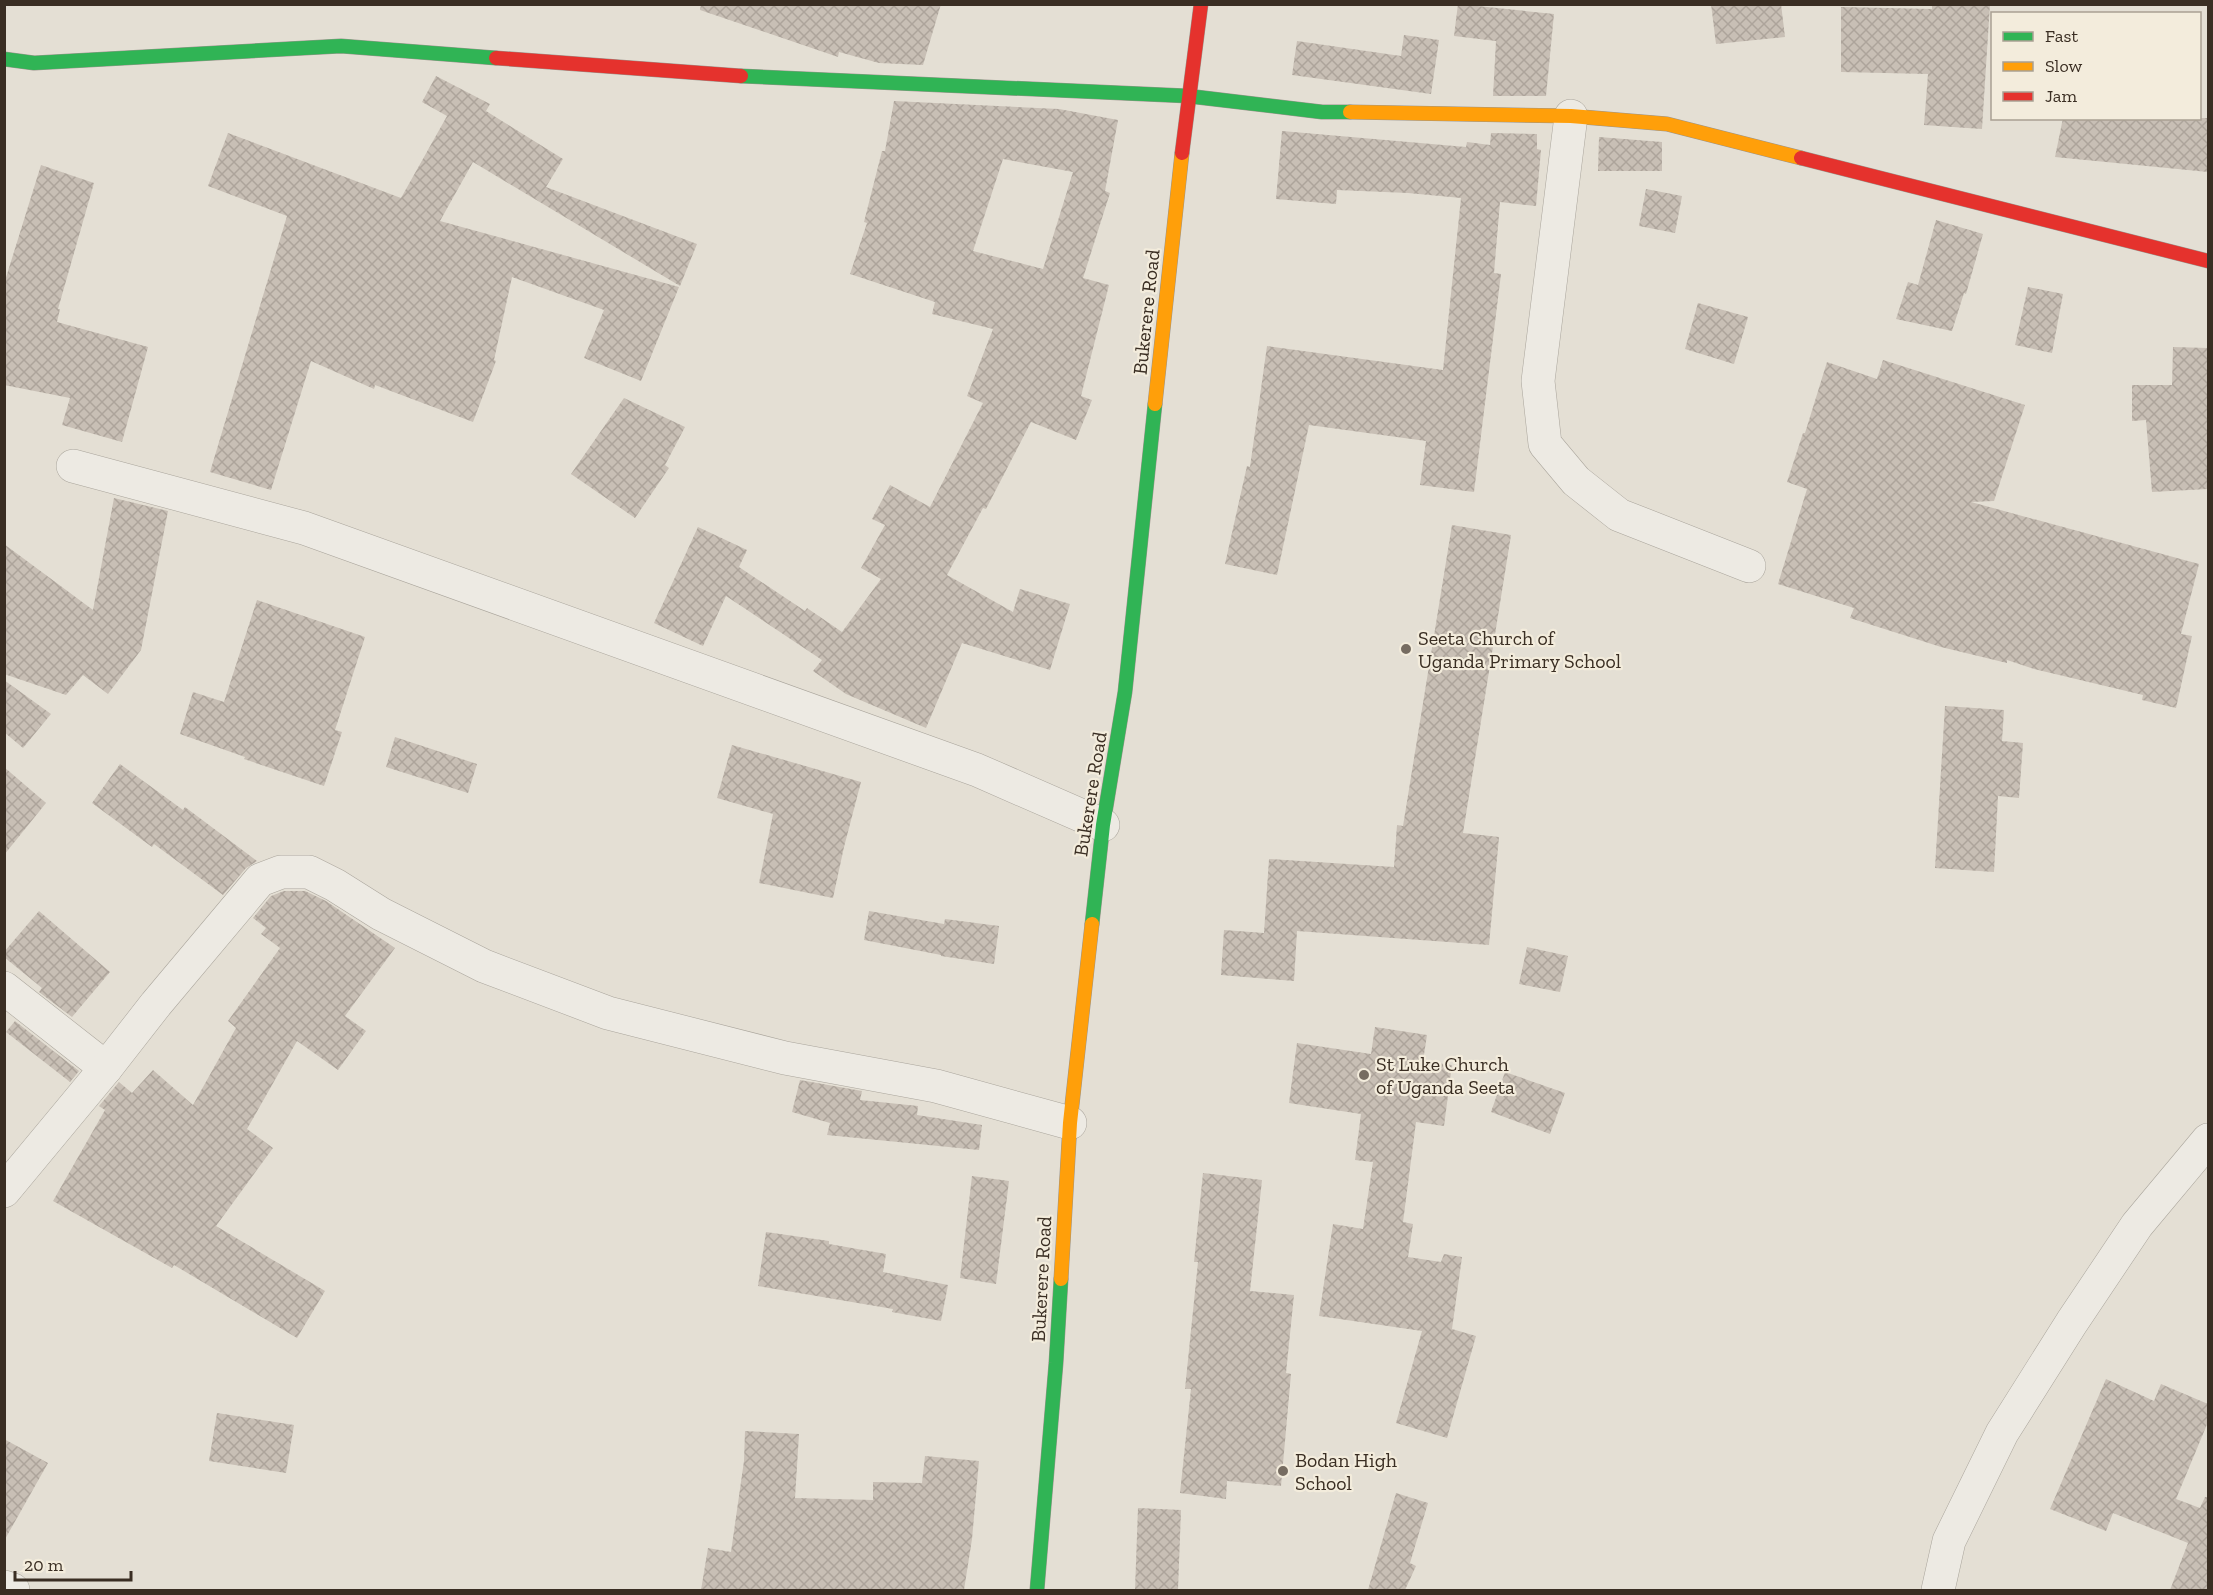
<svg xmlns="http://www.w3.org/2000/svg" width="2213" height="1595" viewBox="0 0 2213 1595" font-family="'Zilla Slab',serif">
<defs>
<pattern id="building-cross-hatch" width="8" height="8" patternUnits="userSpaceOnUse" patternTransform="scale(1.5)"><rect width="8" height="8" fill="#c8bfb5"/><path d="M0 0l8 8M0 8l8-8" fill="none" stroke="#ada49b"/></pattern>
</defs>
<rect width="100%" height="100%" fill="#e4dfd4"/>
<!-- building -->
<g fill="url(#building-cross-hatch)" fill-rule="evenodd">
<path d="M 701,4 L 941,4 L 923,65 L 879,63 L 839,52 L 838,57 L 700,10 Z"/>
<path d="M 1458,4 L 1554,14 L 1546,96 L 1493,96 L 1496,41 L 1454,36 Z"/>
<path d="M 1711,4 L 1781,4 L 1785,37 L 1716,44 Z"/>
<path d="M 1932,4 L 1990,4 L 1982,129 L 1924,125 L 1928,74 L 1841,72 L 1841,7 L 1932,9 Z"/>
<path d="M 1404,35 L 1439,40 L 1431,94 L 1292,75 L 1297,41 L 1401,56 Z"/>
<path d="M 436,76 L 490,104 L 486,111 L 563,159 L 546,187 L 697,244 L 680,286 L 473,162 L 440,221 L 679,287 L 641,381 L 584,358 L 604,310 L 512,277 L 494,360 L 496,361 L 473,422 L 375,385 L 374,389 L 311,361 L 271,490 L 210,472 L 287,216 L 208,186 L 228,133 L 401,198 L 447,116 L 422,102 Z"/>
<path d="M 894,101 L 1059,109 L 1118,120 L 1105,191 L 1110,193 L 1083,278 L 1109,285 L 1081,396 L 1092,400 L 1076,440 L 1031,422 L 986,509 L 983,508 L 947,575 L 1013,612 L 1020,589 L 1070,604 L 1050,670 L 962,643 L 926,728 L 846,694 L 813,671 L 822,660 L 726,596 L 703,646 L 654,623 L 698,527 L 747,550 L 739,567 L 805,611 L 807,608 L 842,632 L 881,579 L 861,568 L 885,525 L 872,519 L 890,485 L 930,507 L 983,403 L 967,396 L 993,329 L 932,314 L 935,302 L 850,274 L 867,223 L 864,222 L 882,151 L 885,151 ZM 1003,159 L 1073,172 L 1043,269 L 973,251 Z"/>
<path d="M 2063,118 L 2208,118 L 2208,172 L 2055,157 Z"/>
<path d="M 1282,131 L 1466,147 L 1467,142 L 1490,145 L 1491,133 L 1537,134 L 1537,149 L 1541,150 L 1536,206 L 1500,202 L 1494,273 L 1501,274 L 1474,492 L 1420,485 L 1426,441 L 1309,425 L 1277,575 L 1225,564 L 1247,466 L 1250,467 L 1267,346 L 1443,370 L 1461,198 L 1408,193 L 1337,190 L 1336,204 L 1276,199 Z"/>
<path d="M 1599,137 L 1662,142 L 1662,171 L 1598,171 Z"/>
<path d="M 41,165 L 94,183 L 58,309 L 60,309 L 57,322 L 148,347 L 122,442 L 62,425 L 70,398 L 4,385 L 4,284 Z"/>
<path d="M 1646,189 L 1682,196 L 1675,233 L 1639,226 Z"/>
<path d="M 1936,220 L 1983,234 L 1966,294 L 1964,293 L 1952,331 L 1896,319 L 1908,282 L 1918,285 Z"/>
<path d="M 2028,287 L 2063,294 L 2052,353 L 2015,345 Z"/>
<path d="M 1698,303 L 1748,317 L 1734,364 L 1685,349 Z"/>
<path d="M 2173,347 L 2208,348 L 2208,489 L 2152,492 L 2146,420 L 2132,421 L 2132,385 L 2172,385 Z"/>
<path d="M 1883,360 L 2025,405 L 1994,501 L 1971,502 L 2199,564 L 2181,634 L 2192,636 L 2176,708 L 2142,700 L 2143,695 L 2034,669 L 2007,660 L 2007,663 L 1941,647 L 1850,618 L 1854,608 L 1778,584 L 1807,489 L 1787,482 L 1803,433 L 1805,433 L 1827,362 L 1877,379 Z"/>
<path d="M 624,398 L 685,427 L 665,465 L 669,468 L 635,518 L 571,474 Z"/>
<path d="M 114,498 L 168,511 L 141,650 L 108,694 L 83,675 L 66,695 L 4,674 L 4,544 L 93,610 Z"/>
<path d="M 1452,525 L 1511,535 L 1463,833 L 1499,837 L 1489,945 L 1297,931 L 1294,981 L 1221,975 L 1224,930 L 1264,933 L 1269,859 L 1394,867 L 1397,825 L 1403,826 Z"/>
<path d="M 257,600 L 365,637 L 335,730 L 342,732 L 324,786 L 244,759 L 245,757 L 180,734 L 193,692 L 224,702 Z"/>
<path d="M 4,680 L 51,714 L 23,748 L 4,732 Z"/>
<path d="M 1945,706 L 2004,710 L 2002,741 L 2023,743 L 2019,798 L 1998,796 L 1994,872 L 1935,868 Z"/>
<path d="M 395,737 L 477,764 L 468,793 L 386,767 Z"/>
<path d="M 732,745 L 861,782 L 844,847 L 833,898 L 759,883 L 773,814 L 717,798 Z"/>
<path d="M 120,764 L 183,810 L 185,807 L 257,861 L 246,868 L 223,895 L 154,844 L 152,847 L 92,803 Z"/>
<path d="M 4,767 L 46,803 L 4,855 Z"/>
<path d="M 284,891 L 305,891 L 326,901 L 395,948 L 345,1016 L 366,1031 L 338,1070 L 297,1041 L 247,1129 L 273,1148 L 216,1226 L 325,1291 L 297,1338 L 174,1265 L 172,1268 L 53,1201 L 105,1110 L 99,1106 L 119,1082 L 132,1093 L 153,1070 L 193,1105 L 236,1028 L 228,1021 L 280,948 L 261,934 L 266,928 L 253,918 L 271,896 Z"/>
<path d="M 39,911 L 110,972 L 72,1017 L 39,992 L 42,988 L 4,957 L 4,952 Z"/>
<path d="M 869,911 L 944,924 L 945,919 L 999,926 L 994,964 L 941,956 L 941,955 L 864,940 Z"/>
<path d="M 1527,947 L 1568,956 L 1560,992 L 1519,984 Z"/>
<path d="M 15,1021 L 79,1071 L 70,1082 L 6,1032 Z"/>
<path d="M 1375,1027 L 1427,1035 L 1423,1061 L 1452,1065 L 1444,1126 L 1416,1122 L 1403,1222 L 1413,1224 L 1408,1257 L 1441,1262 L 1444,1254 L 1462,1257 L 1452,1329 L 1476,1336 L 1447,1438 L 1396,1423 L 1422,1331 L 1319,1316 L 1333,1224 L 1363,1229 L 1373,1162 L 1355,1160 L 1361,1114 L 1289,1103 L 1297,1043 L 1371,1054 Z"/>
<path d="M 1505,1072 L 1565,1093 L 1550,1134 L 1491,1112 Z"/>
<path d="M 800,1080 L 862,1091 L 860,1100 L 918,1106 L 917,1115 L 982,1125 L 979,1150 L 827,1135 L 830,1123 L 792,1112 Z"/>
<path d="M 1203,1173 L 1262,1180 L 1250,1291 L 1294,1295 L 1286,1373 L 1291,1374 L 1281,1486 L 1227,1481 L 1226,1499 L 1180,1493 L 1191,1389 L 1185,1389 L 1198,1262 L 1194,1262 Z"/>
<path d="M 972,1176 L 1009,1181 L 996,1284 L 960,1278 Z"/>
<path d="M 766,1232 L 829,1241 L 829,1244 L 886,1254 L 883,1272 L 948,1285 L 941,1321 L 892,1312 L 893,1309 L 758,1286 Z"/>
<path d="M 2106,1379 L 2154,1401 L 2161,1384 L 2208,1404 L 2208,1422 L 2176,1499 L 2200,1508 L 2205,1497 L 2208,1497 L 2208,1590 L 2170,1590 L 2188,1543 L 2113,1513 L 2106,1531 L 2050,1509 Z"/>
<path d="M 217,1413 L 294,1425 L 286,1473 L 209,1461 Z"/>
<path d="M 745,1431 L 799,1434 L 795,1498 L 873,1500 L 873,1482 L 922,1483 L 925,1456 L 979,1461 L 972,1539 L 964,1590 L 701,1590 L 708,1548 L 731,1552 L 744,1461 Z"/>
<path d="M 4,1439 L 48,1463 L 4,1541 Z"/>
<path d="M 1396,1493 L 1428,1503 L 1410,1563 L 1416,1566 L 1405,1590 L 1368,1590 Z"/>
<path d="M 1138,1508 L 1181,1510 L 1178,1590 L 1135,1590 Z"/>
</g>
<g fill="none" stroke-linecap="round" stroke-linejoin="round">
<!-- street casing -->
<g stroke="#aaa59c" stroke-width="34">
<g id="street">
<path d="M 1571,116 L 1538,381 L 1545,444 L 1576,481 L 1619,515 L 1749,566"/>
<path d="M 73,466 L 304,528 L 977,770 L 1103,825"/>
<path d="M 4,988 L 106,1068 L 156,1004 L 260,880 L 281,872 L 309,872 L 335,885 L 381,914 L 484,966 L 608,1013 L 785,1058 L 936,1086 L 1070,1123"/>
<path d="M 4,1191 L 106,1068"/>
<path d="M 4,1587 L 13,1590"/>
<path d="M 1938,1590 L 1949,1541 L 2002,1433 L 2072,1322 L 2137,1225 L 2208,1140"/>
</g>
</g>
<!-- fast casing -->
<g stroke="#9a948c" stroke-width="15">
<g id="fast">
<path d="M 4,59 L 34,63 L 341,46 L 496,58"/>
<path d="M 741,76 L 1188,96 L 1322,112 L 1350,112"/>
<path d="M 1092,924 L 1103,825 L 1125,692 L 1155,404"/>
<path d="M 1037,1590 L 1056,1363 L 1061,1279"/>
</g>
</g>
<!-- slow casing -->
<g stroke="#9a948c" stroke-width="15">
<g id="slow">
<path d="M 1350,112 L 1571,116 L 1667,124 L 1801,158"/>
<path d="M 1155,404 L 1182,153"/>
<path d="M 1061,1279 L 1070,1123 L 1092,924"/>
</g>
</g>
<!-- jam casing -->
<g stroke="#9a948c" stroke-width="15">
<g id="jam">
<path d="M 496,58 L 741,76"/>
<path d="M 1182,153 L 1201,4"/>
<path d="M 1801,158 L 2208,261"/>
</g>
</g>
<!-- street -->
<use href="#street" stroke="#edeae3" stroke-width="33"/>
<!-- fast -->
<use href="#fast" stroke="#30b455" stroke-width="14"/>
<!-- slow -->
<use href="#slow" stroke="#ff9f0a" stroke-width="14"/>
<!-- jam -->
<use href="#jam" stroke="#e5322d" stroke-width="14"/>
</g>
<!-- markers -->
<g fill="#766c61" stroke="#f3ecdc" stroke-width="2">
<circle cx="1406" cy="649" r="6"/>
<circle cx="1364" cy="1075" r="6"/>
<circle cx="1283" cy="1471" r="6"/>
</g>
<g text-anchor="middle" stroke-width="4.5" stroke-linejoin="round" paint-order="stroke">
<!-- street labels -->
<g font-size="20" fill="#3a2e23" stroke="#f3ecdc">
<text transform="translate(1146 312) rotate(-84)" y="7">Bukerere Road</text>
<text transform="translate(1090 794) rotate(-81)" y="7">Bukerere Road</text>
<text transform="translate(1041 1279) rotate(-87)" y="7">Bukerere Road</text>
</g>
<!-- poi labels -->
<g font-size="20" fill="#3a2e23" stroke="#f3ecdc" text-anchor="start">
<text x="1418" y="645">Seeta Church of<tspan x="1418" dy="23">Uganda Primary School</tspan></text>
<text x="1376" y="1071">St Luke Church<tspan x="1376" dy="23">of Uganda Seeta</tspan></text>
<text x="1295" y="1467">Bodan High<tspan x="1295" dy="23">School</tspan></text>
</g>
</g>
<!-- border -->
<rect width="2213" height="1595" fill="none" stroke="#3a2e23" stroke-width="12"/>
<!-- legend -->
<rect x="1991" y="12" width="210" height="108" fill="#f3ecdc" stroke="#a9a092" stroke-width="1.5"/>
<rect x="2003" y="32" width="30" height="9" fill="#30b455" stroke="#a9a092" stroke-width="1.5"/>
<text x="2045" y="42" font-size="18" fill="#3a2e23">Fast</text>
<rect x="2003" y="62" width="30" height="9" fill="#ff9f0a" stroke="#a9a092" stroke-width="1.5"/>
<text x="2045" y="72" font-size="18" fill="#3a2e23">Slow</text>
<rect x="2003" y="92" width="30" height="9" fill="#e5322d" stroke="#a9a092" stroke-width="1.5"/>
<text x="2045" y="102" font-size="18" fill="#3a2e23">Jam</text>
<!-- scale -->
<path d="M15 1571v9h116v-9" fill="none" stroke="#3a2e23" stroke-width="3"/>
<text x="24" y="1571" font-size="18" fill="#3a2e23" stroke="#f3ecdc" stroke-width="4.5" paint-order="stroke">20 m</text>
</svg>
